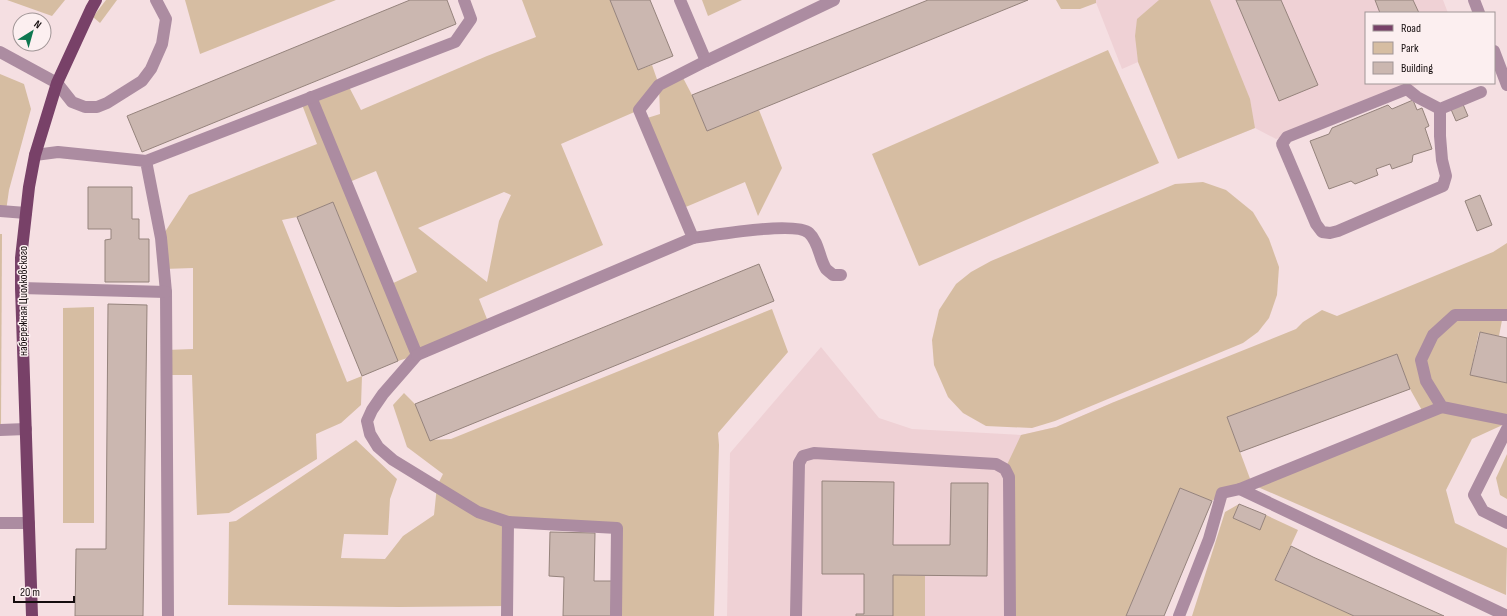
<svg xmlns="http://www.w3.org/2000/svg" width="1507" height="616" viewBox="0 0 1507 616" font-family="'Sofia Sans Condensed',sans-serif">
<rect width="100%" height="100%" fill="#f5dfe2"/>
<!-- built -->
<g fill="#efd1d5">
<path d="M 1095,0 L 1443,0 L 1448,13 L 1366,13 L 1366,83 L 1422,83 L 1276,139 L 1255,128 L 1178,159 L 1138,62 L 1122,69 Z"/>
<path d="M 821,347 L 879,418 L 912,429 L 1021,435 L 1056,427 L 1114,402 L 1068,616 L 727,616 L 730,453 Z"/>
</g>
<!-- green -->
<g fill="#d6bda2" fill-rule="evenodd">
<path d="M 7,0 L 65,0 L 52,16 Z"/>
<path d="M 106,0 L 117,0 L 100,23 L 93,17 Z"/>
<path d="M 185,0 L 336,0 L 200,54 Z"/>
<path d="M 522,0 L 610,0 L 638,70 L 652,65 L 659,85 L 681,74 L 692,95 L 707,131 L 759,110 L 782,168 L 758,216 L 745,182 L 681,209 L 644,119 L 660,114 L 659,86 L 639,110 L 561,144 L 603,245 L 479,299 L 489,324 L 417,355 L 398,361 L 333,202 L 297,217 L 282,220 L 347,382 L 362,376 L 361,405 L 341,423 L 316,434 L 317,459 L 229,513 L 197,515 L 192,375 L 166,375 L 166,350 L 193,349 L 193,268 L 164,269 L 161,238 L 189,195 L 317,144 L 301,102 L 347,83 L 361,110 L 487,56 L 536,37 ZM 376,171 L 417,272 L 389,285 L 347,183 ZM 504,192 L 511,195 L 499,221 L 487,282 L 418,228 Z"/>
<path d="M 702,0 L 742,0 L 708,16 Z"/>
<path d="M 1056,0 L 1096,0 L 1096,3 L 1080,9 L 1061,9 Z"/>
<path d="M 1159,0 L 1210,0 L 1250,99 L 1255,128 L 1178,159 L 1138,62 L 1135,36 L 1137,19 Z"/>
<path d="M 1108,50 L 1159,163 L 919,266 L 872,154 Z"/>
<path d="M 0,74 L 24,84 L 31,109 L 9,190 L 6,211 L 0,211 Z"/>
<path d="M 1203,182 L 1226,190 L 1253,212 L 1269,239 L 1279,267 L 1277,295 L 1269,318 L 1258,332 L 1243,343 L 1055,421 L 1032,428 L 986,426 L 963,413 L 948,397 L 934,365 L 932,340 L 939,310 L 956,284 L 971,272 L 991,261 L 1175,184 Z"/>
<path d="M 0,234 L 2,234 L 1,430 L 0,430 Z"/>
<path d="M 1507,243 L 1507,315 L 1503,315 L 1499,336 L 1479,332 L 1470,375 L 1507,383 L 1507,423 L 1472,439 L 1446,490 L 1455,523 L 1507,548 L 1506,595 L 1251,484 L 1222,493 L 1212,501 L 1180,488 L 1126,616 L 1010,616 L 1005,469 L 1021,435 L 1056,427 L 1114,402 L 1296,329 L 1303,322 L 1322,310 L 1337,316 L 1493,252 ZM 1397,354 L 1410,389 L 1424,414 L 1252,484 L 1227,417 Z"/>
<path d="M 94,307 L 94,523 L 63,523 L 63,308 Z"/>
<path d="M 772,309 L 788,352 L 718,433 L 719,445 L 714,616 L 616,616 L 617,528 L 509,522 L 507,606 L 399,607 L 228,605 L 229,522 L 236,521 L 356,440 L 397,479 L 390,499 L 388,535 L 344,534 L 341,558 L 385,559 L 403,536 L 434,515 L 437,486 L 443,474 L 407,447 L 393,405 L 404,393 L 415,404 L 430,440 L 451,439 Z"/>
<path d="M 1507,454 L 1507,499 L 1500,495 L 1496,478 Z"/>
<path d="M 1239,504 L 1234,518 L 1260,529 L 1266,515 L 1298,530 L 1275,580 L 1354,616 L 1192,616 L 1225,512 Z"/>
<path d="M 893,575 L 925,576 L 925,616 L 893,616 Z"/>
</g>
<!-- building -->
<g fill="#cbb7b0" stroke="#95837c">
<path d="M 410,0 L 447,0 L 456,24 L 142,152 L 127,116 Z"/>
<path d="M 610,0 L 650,0 L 673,56 L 638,70 Z"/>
<path d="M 928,0 L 1028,0 L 707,131 L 692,95 Z"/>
<path d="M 1236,0 L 1281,0 L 1318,85 L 1279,101 Z"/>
<path d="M 1375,0 L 1413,0 L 1419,13 L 1380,13 Z"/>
<path d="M 1413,100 L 1417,110 L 1422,108 L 1429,126 L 1425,128 L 1432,149 L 1413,155 L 1412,162 L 1392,169 L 1390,164 L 1376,169 L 1378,175 L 1355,184 L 1351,181 L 1329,189 L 1310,141 L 1329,134 L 1332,128 L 1388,105 L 1392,109 Z"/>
<path d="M 1462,102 L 1468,116 L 1456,121 L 1450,107 Z"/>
<path d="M 88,187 L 132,187 L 132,219 L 139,219 L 139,239 L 149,239 L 149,282 L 105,282 L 105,240 L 111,239 L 111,229 L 88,229 Z"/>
<path d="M 1480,195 L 1492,225 L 1477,231 L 1465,201 Z"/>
<path d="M 333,202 L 398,361 L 362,376 L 297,217 Z"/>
<path d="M 759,264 L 774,301 L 430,441 L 415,404 Z"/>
<path d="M 108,304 L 147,305 L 143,616 L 75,616 L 76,549 L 106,549 Z"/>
<path d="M 1480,332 L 1507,338 L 1507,383 L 1470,375 Z"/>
<path d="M 1397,354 L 1410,389 L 1240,452 L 1227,417 Z"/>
<path d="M 822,481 L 894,482 L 893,545 L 950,545 L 951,483 L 988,483 L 987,576 L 893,575 L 893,616 L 856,616 L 856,614 L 864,614 L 864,574 L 822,574 Z"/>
<path d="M 1180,488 L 1212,501 L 1164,616 L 1126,616 Z"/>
<path d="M 1239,504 L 1266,515 L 1260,530 L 1233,518 Z"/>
<path d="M 550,532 L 595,533 L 594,581 L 612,581 L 611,616 L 563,616 L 564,577 L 549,576 Z"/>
<path d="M 1291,546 L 1313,557 L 1444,616 L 1354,616 L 1275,580 Z"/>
</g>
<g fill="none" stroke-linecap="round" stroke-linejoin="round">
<!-- minor -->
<g stroke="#ac8ca1" stroke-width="12">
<path d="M 680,0 L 706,61"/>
<path d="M 1474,0 L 1479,13"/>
<path d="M 1494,51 L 1507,85"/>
<path d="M 0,52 L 57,83 L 72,102 L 85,107 L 97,107 L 107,103 L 142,81 L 151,69 L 162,44 L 166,19 L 156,0"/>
<path d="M 311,97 L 417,355 L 383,394 L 372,410 L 367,421 L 370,434 L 378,447 L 393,460 L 478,512 L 508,522 L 507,616"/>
<path d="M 1440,109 L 1417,97 L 1407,89 L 1287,137 L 1282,144 L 1316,224 L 1322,232 L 1330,233 L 1338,231 L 1443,186 L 1446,176 L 1442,160 L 1440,136 L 1440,109 L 1481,92"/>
<path d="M 35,155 L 58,152 L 146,161 L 161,238 L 166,292 L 168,616"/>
<path d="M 146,161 L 455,42 L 471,19 L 464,0"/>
<path d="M 0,211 L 26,213"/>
<path d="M 693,238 C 713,235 796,221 809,233 C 819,242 819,258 826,269 C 828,271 831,273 833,275 L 841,275"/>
<path d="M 21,288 L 166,292"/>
<path d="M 1507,315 L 1455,315 L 1433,335 L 1421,360 L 1426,381 L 1442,407 L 1507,420"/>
<path d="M 417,355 L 693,238 L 639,110 L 659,85 L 706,61 L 834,0"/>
<path d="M 1442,407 L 1240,489 L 1507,616"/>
<path d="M 1507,429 L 1474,495 L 1483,511 L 1507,523"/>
<path d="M 0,430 L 26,429"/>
<path d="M 508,522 L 617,528 L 616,616"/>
<path d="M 0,523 L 29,523"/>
<path d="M 796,616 L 799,463 L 803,456 L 814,453 L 996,464 L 1005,469 L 1009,477 L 1010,616"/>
<path d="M 1179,616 L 1209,539 L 1222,493 L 1240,489"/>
</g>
<!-- major -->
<path stroke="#784168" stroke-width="12" d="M 32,616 L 21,288 L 21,258 L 29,187 L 35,155 L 57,83 L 91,9 L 96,0"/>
</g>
<g text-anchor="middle" stroke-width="3" stroke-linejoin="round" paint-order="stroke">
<!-- street labels -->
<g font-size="12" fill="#150d0e" stroke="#fceff0">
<text transform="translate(23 301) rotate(-90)" y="4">набережная Циолковского</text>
</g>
</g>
<!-- legend -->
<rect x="1365" y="12" width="130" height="72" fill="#fceff0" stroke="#a09596"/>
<rect x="1373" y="25" width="20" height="6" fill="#784168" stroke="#a09596"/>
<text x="1401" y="32" font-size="12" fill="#150d0e">Road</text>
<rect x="1373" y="42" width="20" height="12" fill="#d6bda2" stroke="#a09596"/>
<text x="1401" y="52" font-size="12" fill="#150d0e">Park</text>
<rect x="1373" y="62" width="20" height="12" fill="#cbb7b0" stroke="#a09596"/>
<text x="1401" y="72" font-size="12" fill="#150d0e">Building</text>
<!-- north arrow -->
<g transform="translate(32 32) rotate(37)"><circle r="19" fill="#fceff0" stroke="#a09596"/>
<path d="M0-3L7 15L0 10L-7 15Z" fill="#0e7750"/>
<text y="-6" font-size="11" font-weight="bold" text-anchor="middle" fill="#150d0e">N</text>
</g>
<!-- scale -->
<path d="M14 596v6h60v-6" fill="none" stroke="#150d0e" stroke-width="2"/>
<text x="20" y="596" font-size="12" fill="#150d0e" stroke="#fceff0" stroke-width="3" paint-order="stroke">20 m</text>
</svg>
